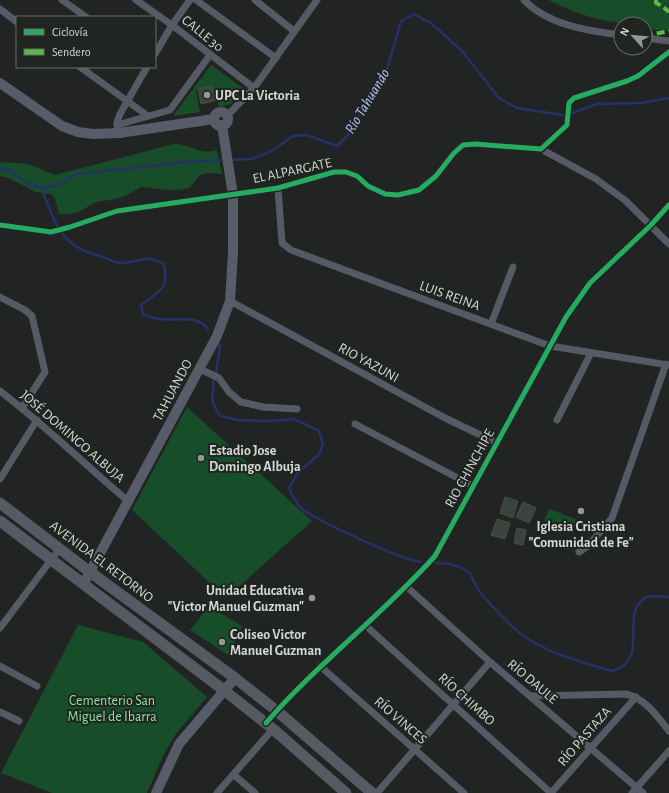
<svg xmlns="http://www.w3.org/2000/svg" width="669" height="793" viewBox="0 0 669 793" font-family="'Alegreya Sans',sans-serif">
<rect width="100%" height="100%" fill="#212422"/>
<!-- green -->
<g fill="#174e29">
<path d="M 549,0 L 669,0 L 669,31 L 645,29 L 645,24 C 609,24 581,17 549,0 Z"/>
<path d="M 211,65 L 243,88 L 231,104 L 219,107 L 214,86 L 196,90 L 200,112 L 173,116 Z"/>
<path d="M 174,144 C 192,144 199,156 217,150 L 222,174 C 217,174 209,172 203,174 C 194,177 194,188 185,189 C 170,192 155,188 141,187 C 132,192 125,197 115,199 C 110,201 102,200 97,202 C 82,209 77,216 59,214 L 55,199 L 51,194 L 35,192 L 9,178 L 0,176 L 0,162 L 28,164 L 55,175 Z"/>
<path d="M 187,407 L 312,521 L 226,598 L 132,510 Z"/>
<path d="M 549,509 L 576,519 L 571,530 L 544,521 Z"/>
<path d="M 209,606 L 242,626 L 228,655 L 190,630 Z"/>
<path d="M 78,625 L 143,642 L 207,697 L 175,735 L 164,754 L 147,793 L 52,793 L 1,773 Z"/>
</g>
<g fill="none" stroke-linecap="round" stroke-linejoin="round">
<!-- stream -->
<g stroke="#263168" stroke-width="2.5">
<path d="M 573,113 L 597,104 L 641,103 L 669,98"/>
<path d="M 230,160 L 251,159 L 270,152 L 293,136 L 307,135 L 337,146 L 351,132 L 366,103 L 386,73 L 401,21 L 414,14 L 432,24 L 462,51 L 499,98 L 517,108 L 562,115"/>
<path d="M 0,169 L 9,169 L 25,182 L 41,188 L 56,186 L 76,174 L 195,161 L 225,160"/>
<path d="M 41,188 C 57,226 59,246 103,257 C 109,259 117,264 123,263 C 142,261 145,254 164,264 C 169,290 160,290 141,305 L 143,314 C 148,316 153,318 158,319 C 174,322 197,313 208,329"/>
<path d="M 216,373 L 220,346 L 218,344"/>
<path d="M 214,379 L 212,400 L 219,415 L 237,420 L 272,421 L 294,419 L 319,431 L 323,444 L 319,454 L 297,474 L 289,488 C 292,494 296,504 301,508 C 318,521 401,560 421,562"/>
<path d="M 435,563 C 445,563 459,565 467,571 C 472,574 474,583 478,589 C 485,600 512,627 522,635 C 549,654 581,662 612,671 C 616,669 621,668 624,665 C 644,650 621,609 647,597 C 652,595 663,597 669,597"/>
</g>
</g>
<!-- building -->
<g fill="#39443d" stroke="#4b4d4b">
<path d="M 213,86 L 217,100 L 201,104 L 198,89 Z"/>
<path d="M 505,497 L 518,501 L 513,518 L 500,513 Z"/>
<path d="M 523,502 L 536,508 L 529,523 L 516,517 Z"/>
<path d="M 497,519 L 510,523 L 505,539 L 491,535 Z"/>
<path d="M 517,528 L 526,530 L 523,545 L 514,543 Z"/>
</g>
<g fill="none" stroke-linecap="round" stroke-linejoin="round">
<!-- street -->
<g stroke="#565a64" stroke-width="7">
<path d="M 62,0 L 86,17"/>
<path d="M 136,0 L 172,25 L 254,88"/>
<path d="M 196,0 L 276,58"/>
<path d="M 255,0 L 294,31"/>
<path d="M 524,0 C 548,25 588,31 621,35"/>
<path d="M 0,9 L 17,22"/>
<path d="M 645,38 L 669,41"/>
<path d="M 155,54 L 172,25 L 190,0"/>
<path d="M 80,67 L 148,116"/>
<path d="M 227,116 L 254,88 L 317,0"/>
<path d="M 117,125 L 170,110 L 210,55"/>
<path d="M 118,129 L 117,122 L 120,114 L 147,67"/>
<path d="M 541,149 L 596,179 L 626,201 L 669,244"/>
<path d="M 278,188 L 282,243 L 291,250 L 550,346 L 669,365"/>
<path d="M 0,225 L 51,232 L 70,227 L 117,211 L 278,188 L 334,172 L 346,172 L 357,176 L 368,186 L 385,194 L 398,195 L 419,190 L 436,176 L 454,153 L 463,145 L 475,144 L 541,149 L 567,125 L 569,103 L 574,98 L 627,81 L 638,76 L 669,52"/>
<path d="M 0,297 L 25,310 L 32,316 L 45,372 L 22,408"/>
<path d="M 230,301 L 445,418 L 497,443"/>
<path d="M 491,324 L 513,267"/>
<path d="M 200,369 L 219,378 L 229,392 L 241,402 L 263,407 L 297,409"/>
<path d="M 0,391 C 45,425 85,465 128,501"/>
<path d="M 557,420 L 591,353"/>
<path d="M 355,424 L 473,486"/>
<path d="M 0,479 L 37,420"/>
<path d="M 579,552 L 588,546 L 612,518 L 666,364"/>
<path d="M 407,587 L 490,662 L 643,793"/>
<path d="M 365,625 L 551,793"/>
<path d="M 0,628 L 60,548"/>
<path d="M 0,666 L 37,686"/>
<path d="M 320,666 L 464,793"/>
<path d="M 530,696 L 626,694 C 646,699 657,716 669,731"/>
<path d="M 0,712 L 19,721"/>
<path d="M 266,723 C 318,663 382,615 435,556 L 566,317 L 590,283 L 651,225 L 669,205"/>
<path d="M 234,775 L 255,793"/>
<path d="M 217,793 L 273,729"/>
<path d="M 377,793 L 490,662"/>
<path d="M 551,793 L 636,697"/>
<path d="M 632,793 L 669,751"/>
</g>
<!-- secondary -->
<g stroke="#585b68" stroke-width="10">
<path d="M 0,83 L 62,126 L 78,132 L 93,134 L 119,133 L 214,119"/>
<circle cx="221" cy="119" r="7"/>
<path d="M 84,583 L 217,336 L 230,301 L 233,253 L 233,195 L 222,125"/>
<path d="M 156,793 L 179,744 L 235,678"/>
</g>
<!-- primary -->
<g stroke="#565a63" stroke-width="11">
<path d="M 0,503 L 90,572 L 235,678 L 277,711 L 372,793"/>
<path d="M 0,521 L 225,691 L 273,729 L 346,793"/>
</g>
<!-- quiet -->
<g stroke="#58b947" stroke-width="4" stroke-dasharray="8 4" stroke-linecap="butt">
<path d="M 656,0 L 656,3 L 662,6 L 669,12"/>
<path d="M 645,36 L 669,31"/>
</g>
<!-- cycleway casing -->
<g stroke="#202521" stroke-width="8">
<g id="cycleway">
<path d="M 0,225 L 51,232 L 70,227 L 117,211 L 278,188 L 334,172 L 346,172 L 357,176 L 368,186 L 385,194 L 398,195 L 419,190 L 436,176 L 454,153 L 463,145 L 475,144 L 541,149 L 567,125 L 569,103 L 574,98 L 627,81 L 638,76 L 669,52"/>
<path d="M 266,723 C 318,663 382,615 435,556 L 566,317 L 590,283 L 651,225 L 669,205"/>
</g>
</g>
<!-- cycleway -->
<use href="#cycleway" stroke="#26ab63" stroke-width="5"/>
</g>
<!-- markers -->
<g fill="#959896" stroke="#202521" stroke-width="1.5">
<circle cx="207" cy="95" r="4"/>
<circle cx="201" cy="458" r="4"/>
<circle cx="581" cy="511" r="4"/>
<circle cx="312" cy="598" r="4"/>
<circle cx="222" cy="642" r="4"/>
</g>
<g text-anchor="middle" stroke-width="4" stroke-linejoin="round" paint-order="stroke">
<!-- street labels -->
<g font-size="14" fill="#d4d7d5" stroke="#202521">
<text transform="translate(203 33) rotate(39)" y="5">CALLE 30</text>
<text transform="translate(292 170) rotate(-12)" y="5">EL ALPARGATE</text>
<text transform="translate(450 295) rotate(20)" y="5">LUIS REINA</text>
<text transform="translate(369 362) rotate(29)" y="5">RIO YAZUNI</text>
<text transform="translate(172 390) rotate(-62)" y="5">TAHUANDO</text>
<text transform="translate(73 436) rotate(41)" y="5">JOSÉ DOMINGO ALBUJA</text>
<text transform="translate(469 468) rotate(-61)" y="5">RIO CHINCHIPE</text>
<text transform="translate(102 561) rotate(37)" y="5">AVENIDA EL RETORNO</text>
<text transform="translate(533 681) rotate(40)" y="5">RÍO DAULE</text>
<text transform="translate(467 699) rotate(42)" y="5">RÍO CHIMBO</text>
<text transform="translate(401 720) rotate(41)" y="5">RÍO VINCES</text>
<text transform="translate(584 736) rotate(-49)" y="5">RÍO PASTAZA</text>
</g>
<!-- poi labels -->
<g font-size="14" font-weight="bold" fill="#d4d7d5" stroke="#202521" text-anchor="start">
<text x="215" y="100">UPC La Victoria</text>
<text x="209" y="455">Estadio Jose<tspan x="209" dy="16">Domingo Albuja</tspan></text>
<text x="581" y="531" text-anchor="middle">Iglesia Cristiana<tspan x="581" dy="16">"Comunidad de Fe"</tspan></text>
<text x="304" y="595" text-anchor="end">Unidad Educativa<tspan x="304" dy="16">"Victor Manuel Guzman"</tspan></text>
<text x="230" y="639">Coliseo Victor<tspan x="230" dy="16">Manuel Guzman</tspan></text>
</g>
<!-- park labels -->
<g font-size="14" fill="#89e79f" stroke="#202521">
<text x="112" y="705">Cementerio San<tspan x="112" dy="16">Miguel de Ibarra</tspan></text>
</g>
<!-- water labels -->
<g font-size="15" font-style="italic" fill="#b2c3fa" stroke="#202521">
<text transform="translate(367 101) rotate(-59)" y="5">Río Tahuando</text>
</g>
</g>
<!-- legend -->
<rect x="16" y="16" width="140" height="52" fill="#202521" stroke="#686c69"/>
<rect x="24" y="29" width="20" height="6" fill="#26ab63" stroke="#686c69"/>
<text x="52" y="36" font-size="12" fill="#d4d7d5">Ciclovía</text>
<rect x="24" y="49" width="20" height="6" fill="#58b947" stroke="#686c69"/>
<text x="52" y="56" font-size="12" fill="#d4d7d5">Sendero</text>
<!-- north arrow -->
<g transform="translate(633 36) rotate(297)"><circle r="19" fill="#202521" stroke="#686c69"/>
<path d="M0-3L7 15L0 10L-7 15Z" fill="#959896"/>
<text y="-6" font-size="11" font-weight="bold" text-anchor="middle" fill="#d4d7d5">N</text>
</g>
</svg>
